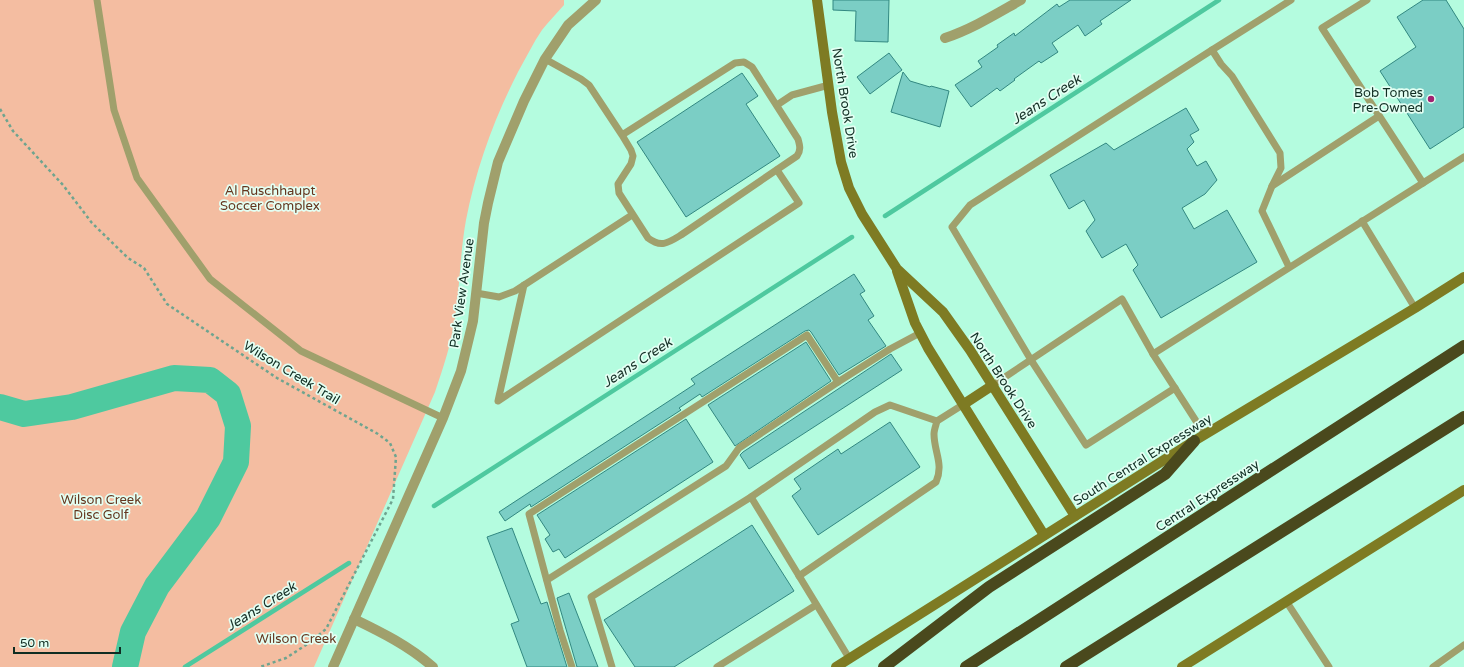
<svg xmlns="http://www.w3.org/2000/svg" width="1464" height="667" viewBox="0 0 1464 667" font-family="'Varela Round',sans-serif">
<rect width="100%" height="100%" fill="#b4fcdf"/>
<!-- green -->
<path fill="#f4bda1" d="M 0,0 L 564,0 L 564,5 C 557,13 549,21 542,30 C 533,43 526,58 518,72 C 494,119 476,168 466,220 C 460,253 460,286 455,319 C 451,345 443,368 435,392 L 314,667 L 0,667 Z"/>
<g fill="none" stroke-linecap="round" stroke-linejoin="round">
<!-- stream -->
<g stroke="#4ec99f" stroke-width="4.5">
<path d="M 885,216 L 1219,0"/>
<path d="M 434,506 L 852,237"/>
<path d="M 185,667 L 349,563"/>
</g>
<!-- river -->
<path stroke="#4ec99f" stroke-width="26" d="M 0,407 L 24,414 L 72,407 L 174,378 L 210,380 L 228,394 L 238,426 L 236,462 L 208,518 L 157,586 L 133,632 L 125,667"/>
</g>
<!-- building -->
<g fill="#7bcec5" stroke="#328881">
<path d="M 833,0 L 889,0 L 888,42 L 855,41 L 856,11 L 833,10 Z"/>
<path d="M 1070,0 L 1131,0 L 1100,21 L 1102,24 L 1085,36 L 1078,25 L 1052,43 L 1058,52 L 1041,63 L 1039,61 L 1014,79 L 1015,80 L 1000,91 L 997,88 L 971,107 L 955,85 L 982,67 L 978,61 L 998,47 L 997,45 L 1014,33 L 1015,36 L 1057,4 L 1059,7 Z"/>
<path d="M 1423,0 L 1446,0 L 1464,29 L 1464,127 L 1430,149 L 1380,71 L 1416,47 L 1397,17 Z"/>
<path d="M 889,53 L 902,70 L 870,94 L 857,77 Z"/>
<path d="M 903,72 L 910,81 L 930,87 L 931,86 L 949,91 L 940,127 L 891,112 Z"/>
<path d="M 742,73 L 758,96 L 746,104 L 780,156 L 686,217 L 637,142 Z"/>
<path d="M 1186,108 L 1199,130 L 1190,135 L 1194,142 L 1187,149 L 1197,166 L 1206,161 L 1217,180 L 1205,194 L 1182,208 L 1194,229 L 1227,210 L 1257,262 L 1161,318 L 1133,270 L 1138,265 L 1126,244 L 1102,258 L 1086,231 L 1095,220 L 1084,200 L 1069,209 L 1050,175 L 1106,143 L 1114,150 Z"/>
<path d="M 854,274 L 865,291 L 860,294 L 874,316 L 868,320 L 886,346 L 839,375 L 811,332 L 809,330 L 805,331 L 702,397 L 700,394 L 679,408 L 681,410 L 531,507 L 530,504 L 505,521 L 499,512 L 695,384 L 691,379 Z"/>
<path d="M 806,342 L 831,381 L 735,446 L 708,405 Z"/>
<path d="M 891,354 L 902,370 L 749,469 L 740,455 L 743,452 Z"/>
<path d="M 686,419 L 713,462 L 565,558 L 559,549 L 553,552 L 545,539 L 550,535 L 537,515 Z"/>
<path d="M 890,422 L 920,467 L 818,535 L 792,496 L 801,489 L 794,479 L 838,449 L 841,454 Z"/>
<path d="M 752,525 L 794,591 L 674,667 L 635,667 L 604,620 Z"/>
<path d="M 512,528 L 541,604 L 547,602 L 567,667 L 527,667 L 511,624 L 519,621 L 487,537 Z"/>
<path d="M 569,593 L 598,667 L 577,667 L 557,598 Z"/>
</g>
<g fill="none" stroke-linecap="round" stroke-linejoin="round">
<!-- path -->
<path stroke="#6ea48f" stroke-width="2.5" stroke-dasharray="3 3" stroke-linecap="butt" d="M 0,109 L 13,131 L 63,185 L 92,223 L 128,258 L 144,268 L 167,304 L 277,378 L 378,434 L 390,443 L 396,457 L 393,499 L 326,629 L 309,643 L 286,658 L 260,667"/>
<!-- lane -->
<g stroke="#a0a06c" stroke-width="7">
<path d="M 97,0 L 114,110 L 137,178 L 210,279 L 301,351 L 443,418"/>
<path d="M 1367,0 L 1322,28 L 1423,183"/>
<path d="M 1212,50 L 1291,0"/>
<path d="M 545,59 L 581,79 L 589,85 L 622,135 L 735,63 L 744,62 L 752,67 L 798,139 C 800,146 801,150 797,156 L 681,235 C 668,243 661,248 648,238 L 619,193 L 618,184 L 631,164 L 633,156 L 631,150 L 622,135"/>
<path d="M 777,105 L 792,95 L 829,85"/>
<path d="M 1362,221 L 1415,308"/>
<path d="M 1289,267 L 1262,211 L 1272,186 L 1379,116"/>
<path d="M 524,285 L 498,401 L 799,203 L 777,170"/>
<path d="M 476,293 L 499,297 L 515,291 L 632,215"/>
<path d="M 993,385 L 1122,299 L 1153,354"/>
<path d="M 1175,388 L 1086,445 L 1031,360 L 952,227 L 970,205 L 1212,50 L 1221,64 L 1232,76 L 1280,153 L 1281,168 L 1272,186"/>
<path d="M 1205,435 L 1153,354 L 1464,157"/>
<path d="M 751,497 L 849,658"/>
<path d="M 799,576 L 936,482 C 944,464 934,452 934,434 C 934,430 936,425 937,421 L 964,404"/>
<path d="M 547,580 L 726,466 L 739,448 L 838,382"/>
<path d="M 1286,601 L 1329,667"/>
<path d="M 572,667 L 560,630 L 529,514 L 807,335 L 838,382 L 890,349 L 920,333"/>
<path d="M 612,667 L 591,597 L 751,497 L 875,412 L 890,405 L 937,421"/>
<path d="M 717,667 L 816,605"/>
<path d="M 1433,667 L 1464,645"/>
</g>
<!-- street -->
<g stroke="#a0a06c" stroke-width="10">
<path d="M 945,38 C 972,29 996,14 1021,0"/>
<path d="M 354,619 C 383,633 409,646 433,667"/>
<path d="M 333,667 L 443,418 L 461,371 L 473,321 L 484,223 L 488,203 L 498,162 L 524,101 L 545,59 L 568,25 L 596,0"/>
</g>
<!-- secondary -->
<g stroke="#7e7b23" stroke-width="10">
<path d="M 817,0 L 832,112 L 841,162 L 849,188 L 862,214 L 897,269 L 943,312 L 970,350 L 1075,516"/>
<path d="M 897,271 L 915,323 L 928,348 L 1044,535"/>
<path d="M 964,404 L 993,385"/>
<path d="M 836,667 L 1194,441 L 1415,308 L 1464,277"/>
<path d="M 1182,667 L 1464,490"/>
</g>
<!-- highway -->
<g stroke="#4a491d" stroke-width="12">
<path d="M 884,667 L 989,587 L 1165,474 L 1194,441"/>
<path d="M 966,667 L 1464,346"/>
<path d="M 1066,667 L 1464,417"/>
</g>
</g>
<!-- markers -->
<circle fill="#a12072" stroke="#e3fff3" stroke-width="1.5" cx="1431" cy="99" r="4"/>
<g text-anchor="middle" stroke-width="3.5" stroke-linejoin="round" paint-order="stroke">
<!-- poi labels -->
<g font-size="13" fill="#0f2d22" stroke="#e3fff3" text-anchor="end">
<text x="1423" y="97">Bob Tomes<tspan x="1423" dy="15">Pre-Owned</tspan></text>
</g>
<!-- street labels -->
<g font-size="13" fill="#0f2d22" stroke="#e3fff3">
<text transform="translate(846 103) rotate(81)" y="5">North Brook Drive</text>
<text transform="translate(461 293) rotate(-82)" y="5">Park View Avenue</text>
<text transform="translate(292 372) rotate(31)" y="5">Wilson Creek Trail</text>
<text transform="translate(1004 380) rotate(57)" y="5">North Brook Drive</text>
<text transform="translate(1142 459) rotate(-32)" y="5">South Central Expressway</text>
<text transform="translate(1207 495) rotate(-33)" y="5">Central Expressway</text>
</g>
<!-- park labels -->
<g font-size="13" fill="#64361e" stroke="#e3fff3">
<text x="270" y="195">Al Ruschhaupt<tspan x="270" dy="15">Soccer Complex</tspan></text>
<text x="101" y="504">Wilson Creek<tspan x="101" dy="15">Disc Golf</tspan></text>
<text x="296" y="643">Wilson Creek</text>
</g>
<!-- water labels -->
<g font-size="14" font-style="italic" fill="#152f26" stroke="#e3fff3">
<text transform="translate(1046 99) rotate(-33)" y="5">Jeans Creek</text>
<text transform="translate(637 362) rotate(-33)" y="5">Jeans Creek</text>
<text transform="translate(261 606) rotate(-32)" y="5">Jeans Creek</text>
</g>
</g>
<!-- scale -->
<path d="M14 647v6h106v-6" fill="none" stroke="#0f2d22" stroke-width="2"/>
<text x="20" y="647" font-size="12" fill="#0f2d22" stroke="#e3fff3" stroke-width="3" paint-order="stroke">50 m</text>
</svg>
